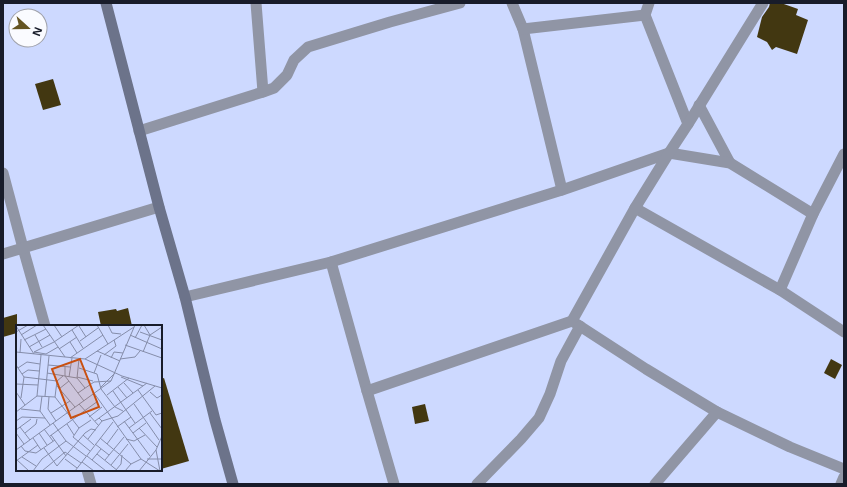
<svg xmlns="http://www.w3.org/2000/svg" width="847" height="487" viewBox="0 0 847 487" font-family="'Noto Sans',sans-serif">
<rect width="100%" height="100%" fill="#cdd9ff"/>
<!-- building -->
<g fill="#423711">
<path d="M 770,3 L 781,3 L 798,9 L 796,15 L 808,20 L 797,54 L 776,47 L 772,50 L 767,42 L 757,37 L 762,17 L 769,7 Z"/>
<path d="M 53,79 L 61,105 L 43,110 L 35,84 Z"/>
<path d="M 128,308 L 132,326 L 101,326 L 98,312 L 116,309 L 117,311 Z"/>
<path d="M 17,314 L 17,333 L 3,337 L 3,318 Z"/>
<path d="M 831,359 L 842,365 L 835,379 L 824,373 Z"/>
<path d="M 164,378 L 189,461 L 161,469 L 161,379 Z"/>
<path d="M 425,404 L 429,421 L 415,424 L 412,407 Z"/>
</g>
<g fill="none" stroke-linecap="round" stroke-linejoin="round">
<!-- minor -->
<g stroke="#9095a5" stroke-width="11">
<path d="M 256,3 L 263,92"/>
<path d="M 512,3 L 523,29 L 562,190"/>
<path d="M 649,3 L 645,15 L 688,124"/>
<path d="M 523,29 L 645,15"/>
<path d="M 699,105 L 730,163"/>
<path d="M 139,131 L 263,92 L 274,88 L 287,75 L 294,60 L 308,47 L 390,22 L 460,3"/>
<path d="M 3,173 L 23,248 L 45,326"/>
<path d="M 635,208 L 780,290 L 844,332"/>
<path d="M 3,254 L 159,207"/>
<path d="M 331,262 L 367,391 L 394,484"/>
<path d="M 780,290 L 813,214 L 844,154"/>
<path d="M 185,297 L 331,262 L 562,190 L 669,153 L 730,163 L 813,214"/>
<path d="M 572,321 L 646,369 L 717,412 L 790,447 L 844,469"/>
<path d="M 367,391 L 572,321 L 635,208 L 669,153 L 688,124 L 763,3"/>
<path d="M 87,470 L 91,484"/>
<path d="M 477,484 L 521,439 L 539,418 L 550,394 L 561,361 L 580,326"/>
<path d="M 655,484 L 717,412"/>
</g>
<!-- tertiary -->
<path stroke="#9095a5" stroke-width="11" d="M 841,484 L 844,477"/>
<!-- secondary -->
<path stroke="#6c738a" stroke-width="11" d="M 106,3 L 159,207 L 185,297 L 215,420 L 233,484"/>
</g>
<!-- overview -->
<g transform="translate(16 325)">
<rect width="146" height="146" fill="#cdd9ff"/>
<path fill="none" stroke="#858daa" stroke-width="1" d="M 27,0 L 49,32M 38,0 L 46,12M 81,0 L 92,19M 92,0 L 96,8 L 105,9M 0,1 L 18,29M 63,1 L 70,12M 56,5 L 67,23M 0,7 L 12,0M 124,7 L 146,15M 5,10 L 21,0M 19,10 L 26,22M 114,10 L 146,24M 134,10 L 146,2M 119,13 L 126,0M 8,15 L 30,4M 64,16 L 82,3M 38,17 L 63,0M 54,17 L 61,28M 109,20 L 146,33M 13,22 L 34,10M 43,24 L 61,12M 81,26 L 104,36M 0,27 L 69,34 L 106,51 L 146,63M 18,27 L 30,29 L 42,22M 18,27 L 38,17M 127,27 L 134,10 L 128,0M 4,28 L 5,14M 88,30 L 100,21 L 98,15M 54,33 L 87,10M 95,33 L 98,27 L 107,28M 69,34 L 118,2M 104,34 L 119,32 L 124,26M 0,40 L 8,52 L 5,73M 32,40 L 54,42M 49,42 L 49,51 L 68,76M 2,43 L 11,37 L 24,39M 63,43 L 81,49 L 85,64 L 99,82 L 107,86M 31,48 L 61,53 L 69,63M 78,48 L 85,30M 6,49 L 12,45 L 23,46M 8,52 L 41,56 L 47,51M 53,52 L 56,33M 61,52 L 77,56M 105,52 L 127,61M 0,53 L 0,67 L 9,80M 61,53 L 63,34M 41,56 L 39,72 L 63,103M 108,58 L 117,68M 0,59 L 22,60M 41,61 L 59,82M 85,62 L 99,48M 102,62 L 111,73M 43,64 L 53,56M 122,65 L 140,90 L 146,88M 97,66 L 119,98M 134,67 L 141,73 L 146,70M 62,68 L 78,57 L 95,56M 78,68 L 125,134 L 144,146M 91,70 L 113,53M 21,71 L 39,72M 26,71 L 24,86 L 34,100M 29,71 L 33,31M 33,72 L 32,84 L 40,96M 63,79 L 83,101M 118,79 L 143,115M 5,84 L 24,86M 0,87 L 21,71 L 25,30M 35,88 L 54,76M 134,88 L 146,104M 73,92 L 86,82M 83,93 L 86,96 L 102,91 L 139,61M 0,96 L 6,92 L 29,93M 79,96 L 131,58M 108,96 L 134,131M 37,98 L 50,116 L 70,131M 51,99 L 58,110M 4,102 L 14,115M 101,102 L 115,92M 113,103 L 136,86M 123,103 L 141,122M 28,104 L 37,116M 0,105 L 15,94M 0,108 L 8,119M 9,108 L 20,99 L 21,94M 23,108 L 31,120M 117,108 L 130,98M 35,110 L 50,131M 67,110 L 78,120M 34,111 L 82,76M 17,113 L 25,125M 84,113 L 115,139M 72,114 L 86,96M 110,114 L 118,116 L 129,110M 79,119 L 93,130M 91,119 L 102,104M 5,121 L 9,126 L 20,128 L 39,115M 28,123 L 41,141 L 69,108 L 75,104 L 80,105M 0,125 L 95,56 L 119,0M 140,125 L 144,146M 74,126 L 57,112 L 63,103 L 75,95M 81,129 L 102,146M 71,131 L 90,146M 6,132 L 20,141M 0,134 L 13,146M 49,134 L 61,143M 131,134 L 146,134M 76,135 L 85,124M 89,135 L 108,112M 0,136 L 22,120M 66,137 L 78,146M 95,140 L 112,119M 100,145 L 105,139 L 106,130M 17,146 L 26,134 L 50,116M 26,146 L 49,127 L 65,138M 59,146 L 97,97M 109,146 L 115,139 L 125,134M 123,146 L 140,125 L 146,111"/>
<path fill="#c95010" fill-opacity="0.15" stroke="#c95010" stroke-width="2" d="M 64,34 L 83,82 L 55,93 L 36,44 Z"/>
<rect width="146" height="146" fill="none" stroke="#181c2a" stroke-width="2"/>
</g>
<!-- border -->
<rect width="847" height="487" fill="none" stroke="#181c2a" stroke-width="8"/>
<!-- north arrow -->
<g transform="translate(28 28) rotate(111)"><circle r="19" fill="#fafbff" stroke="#a0a2aa"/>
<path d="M0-3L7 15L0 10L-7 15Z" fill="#645422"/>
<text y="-6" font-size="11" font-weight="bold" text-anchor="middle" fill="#181c2a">N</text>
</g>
</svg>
